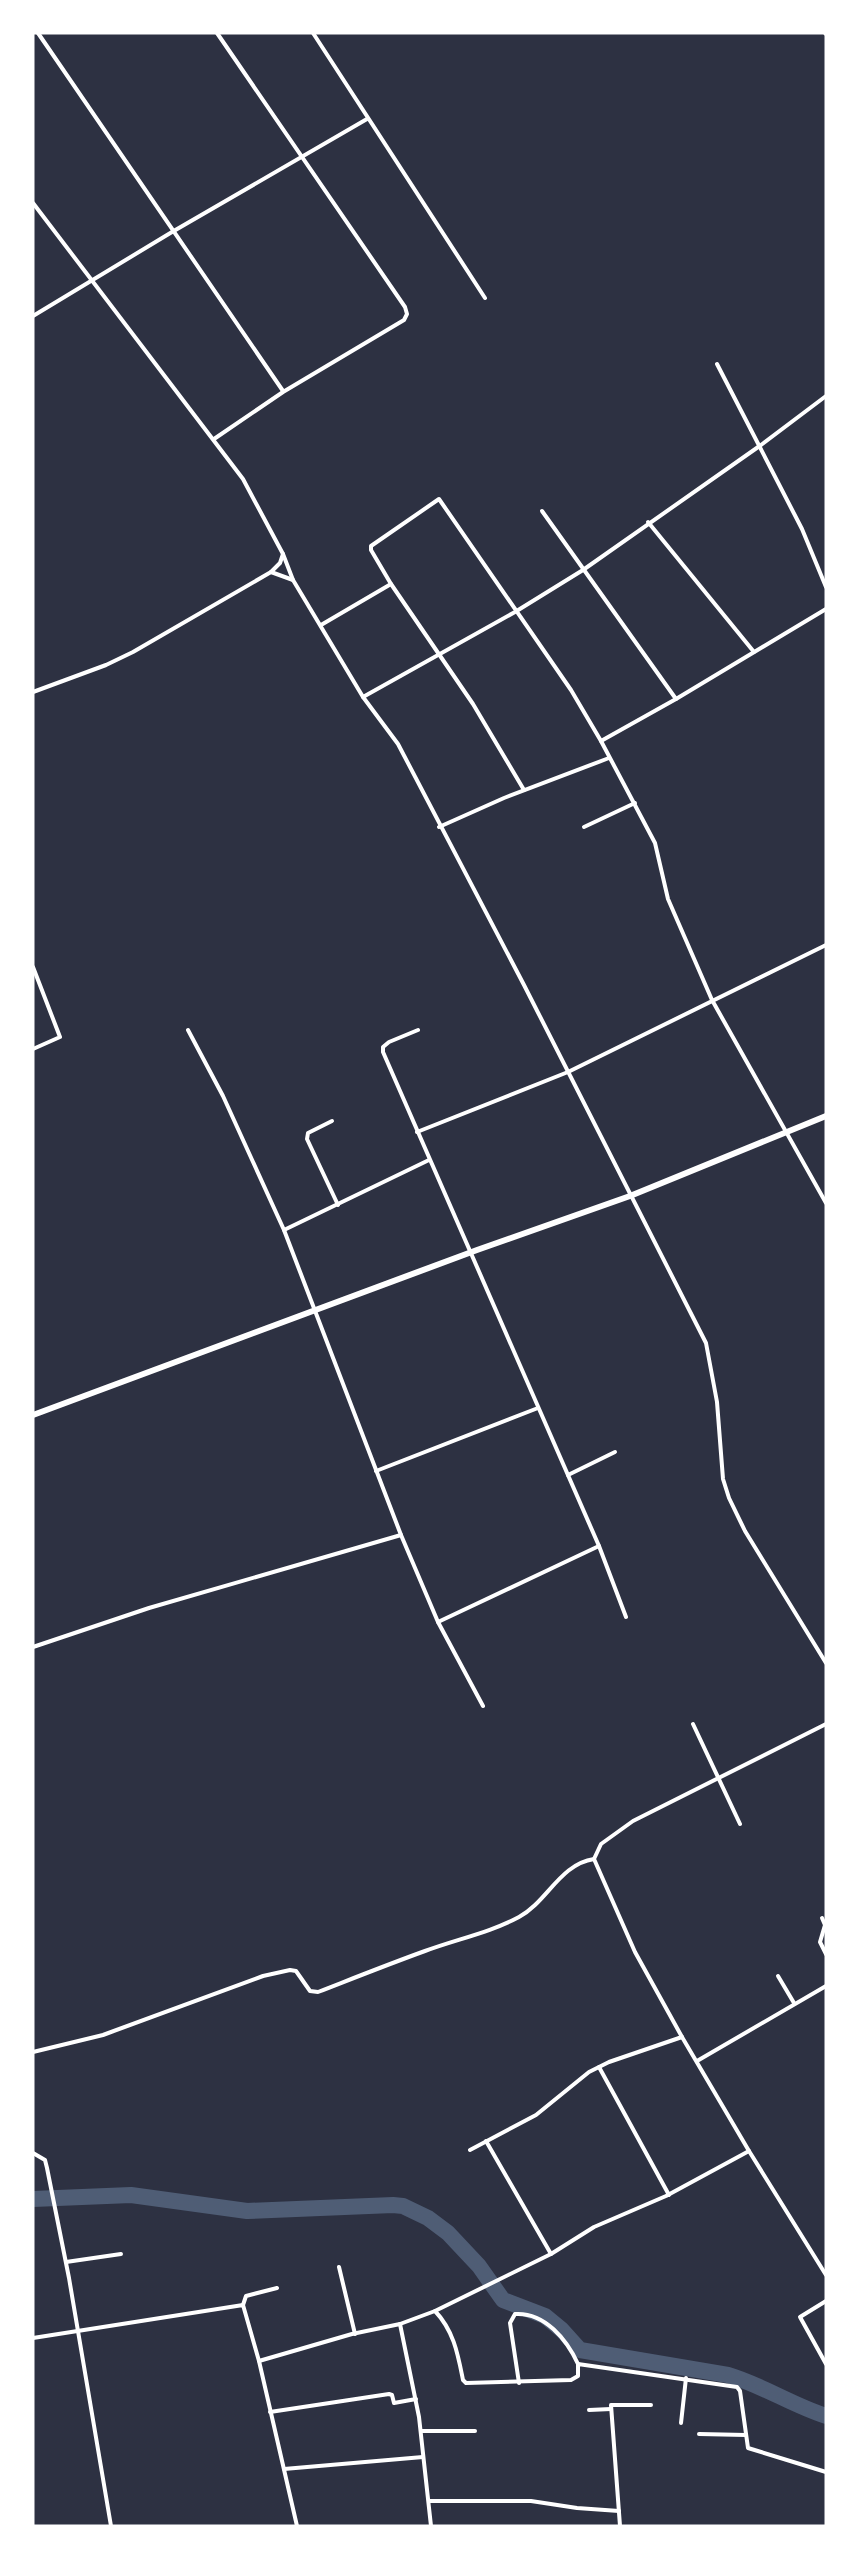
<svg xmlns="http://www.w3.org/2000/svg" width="859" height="2559" viewBox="0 0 859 2559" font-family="'Fira Sans Condensed',sans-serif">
<rect width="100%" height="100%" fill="#2d3142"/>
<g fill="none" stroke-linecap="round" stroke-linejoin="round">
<!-- river -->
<path stroke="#4f5d75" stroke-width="16" d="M 33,2199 L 131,2195 L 247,2211 L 393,2205 L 403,2206 L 428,2218 L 448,2233 L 479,2266 L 503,2300 L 545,2316 L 562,2330 L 580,2350 L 728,2375 C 762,2385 792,2405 826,2416"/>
<!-- minor -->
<g stroke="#fff" stroke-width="4">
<path d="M 38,33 L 283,391"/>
<path d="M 313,33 L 485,298"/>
<path d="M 825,33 L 826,34"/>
<path d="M 33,203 L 243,479 L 283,554 L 293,580 L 363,697 L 398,744 L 524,985 L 706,1343 L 717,1402 L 723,1479 L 729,1498 L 745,1531 L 826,1663"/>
<path d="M 33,316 L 172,232 L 367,119"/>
<path d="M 717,364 L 802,529 L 826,587"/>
<path d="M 214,439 L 283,392 L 404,320 L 407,314 L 405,307 L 217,33"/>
<path d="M 542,511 L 676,699"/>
<path d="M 648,522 L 754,652"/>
<path d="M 271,572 L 293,580"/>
<path d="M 391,584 L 371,550 L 371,546 L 439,499 L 571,690 L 601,741 L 655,843 L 668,899 L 712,1000 L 826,1203"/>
<path d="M 321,625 L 391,584 L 473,704 L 524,790"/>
<path d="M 33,692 L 106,665 L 133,652 L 271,572 L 280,563 L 283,554"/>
<path d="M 363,697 L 515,612 L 583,570 L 761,445 L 826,396"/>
<path d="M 601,741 L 676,699 L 826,609"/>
<path d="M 439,827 L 504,798 L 609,758"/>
<path d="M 584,827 L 635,803"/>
<path d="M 33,967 L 60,1037 L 33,1049"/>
<path d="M 188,1030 L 223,1096 L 284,1230 L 401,1535 L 438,1622 L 483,1706"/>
<path d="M 418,1030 L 389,1042 L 383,1047 L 383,1052 L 599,1546 L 626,1617"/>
<path d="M 332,1121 L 308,1133 L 307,1139 L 338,1205"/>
<path d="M 417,1132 L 568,1072 L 826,945"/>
<path d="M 284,1230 L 429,1160"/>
<path d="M 376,1471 L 538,1408"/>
<path d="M 568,1475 L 615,1452"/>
<path d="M 438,1622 L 599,1546"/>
<path d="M 33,1647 L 149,1608 L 401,1535"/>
<path d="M 693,1724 L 740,1824"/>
<path d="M 594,1859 L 635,1952 L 682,2037 L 749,2151 L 826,2275"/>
<path d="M 822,1918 L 825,1925 L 820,1942 L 826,1954"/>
<path d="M 778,1976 L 794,2003"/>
<path d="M 33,2052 L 103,2035 L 263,1976 L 290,1970 L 296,1971 L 310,1991 L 318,1992 C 354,1978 389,1964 425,1951 C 457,1939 489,1933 519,1917 C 547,1902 560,1864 594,1859 L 601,1844 L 633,1821 L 826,1724"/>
<path d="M 697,2061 L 826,1986"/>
<path d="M 599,2067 L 669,2195"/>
<path d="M 486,2141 L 551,2254"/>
<path d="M 470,2150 L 536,2115 L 589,2072 L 609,2062 L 682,2037"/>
<path d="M 33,2153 L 45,2160 L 47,2168 L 69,2278 L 111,2526"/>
<path d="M 66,2262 L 121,2254"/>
<path d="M 339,2267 L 355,2334"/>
<path d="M 826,2301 L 800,2317 L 826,2364"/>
<path d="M 243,2305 L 246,2296 L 277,2288"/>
<path d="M 435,2311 C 454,2331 458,2355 463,2380 L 466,2383 L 571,2380 L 578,2376 L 578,2364 L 737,2387 L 740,2391 L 748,2448 L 826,2472"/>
<path d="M 400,2324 L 419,2417 L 431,2526"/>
<path d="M 33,2338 L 243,2305 L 259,2361 L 297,2526"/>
<path d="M 259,2361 L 352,2334 L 400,2324 L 435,2311 L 551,2254 L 594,2227 L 666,2196 L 749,2151"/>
<path d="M 519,2383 L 510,2323 L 515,2314 C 545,2312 567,2340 578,2364"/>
<path d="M 589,2410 L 611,2409"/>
<path d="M 270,2412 L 389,2394 L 392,2395 L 394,2403 L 416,2399"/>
<path d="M 681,2423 L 686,2378"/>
<path d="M 421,2431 L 475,2431"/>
<path d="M 699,2434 L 746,2435"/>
<path d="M 284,2469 L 423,2457"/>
<path d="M 430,2501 L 531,2501 L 577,2508 L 619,2511"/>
<path d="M 620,2526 L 611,2405 L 651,2405"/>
</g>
<!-- secondary -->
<path stroke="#fff" stroke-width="6" d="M 33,1415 L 477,1250 L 630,1196 L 826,1116"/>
</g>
<!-- border -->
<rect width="859" height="2559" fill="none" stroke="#ffffff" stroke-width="69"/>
</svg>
